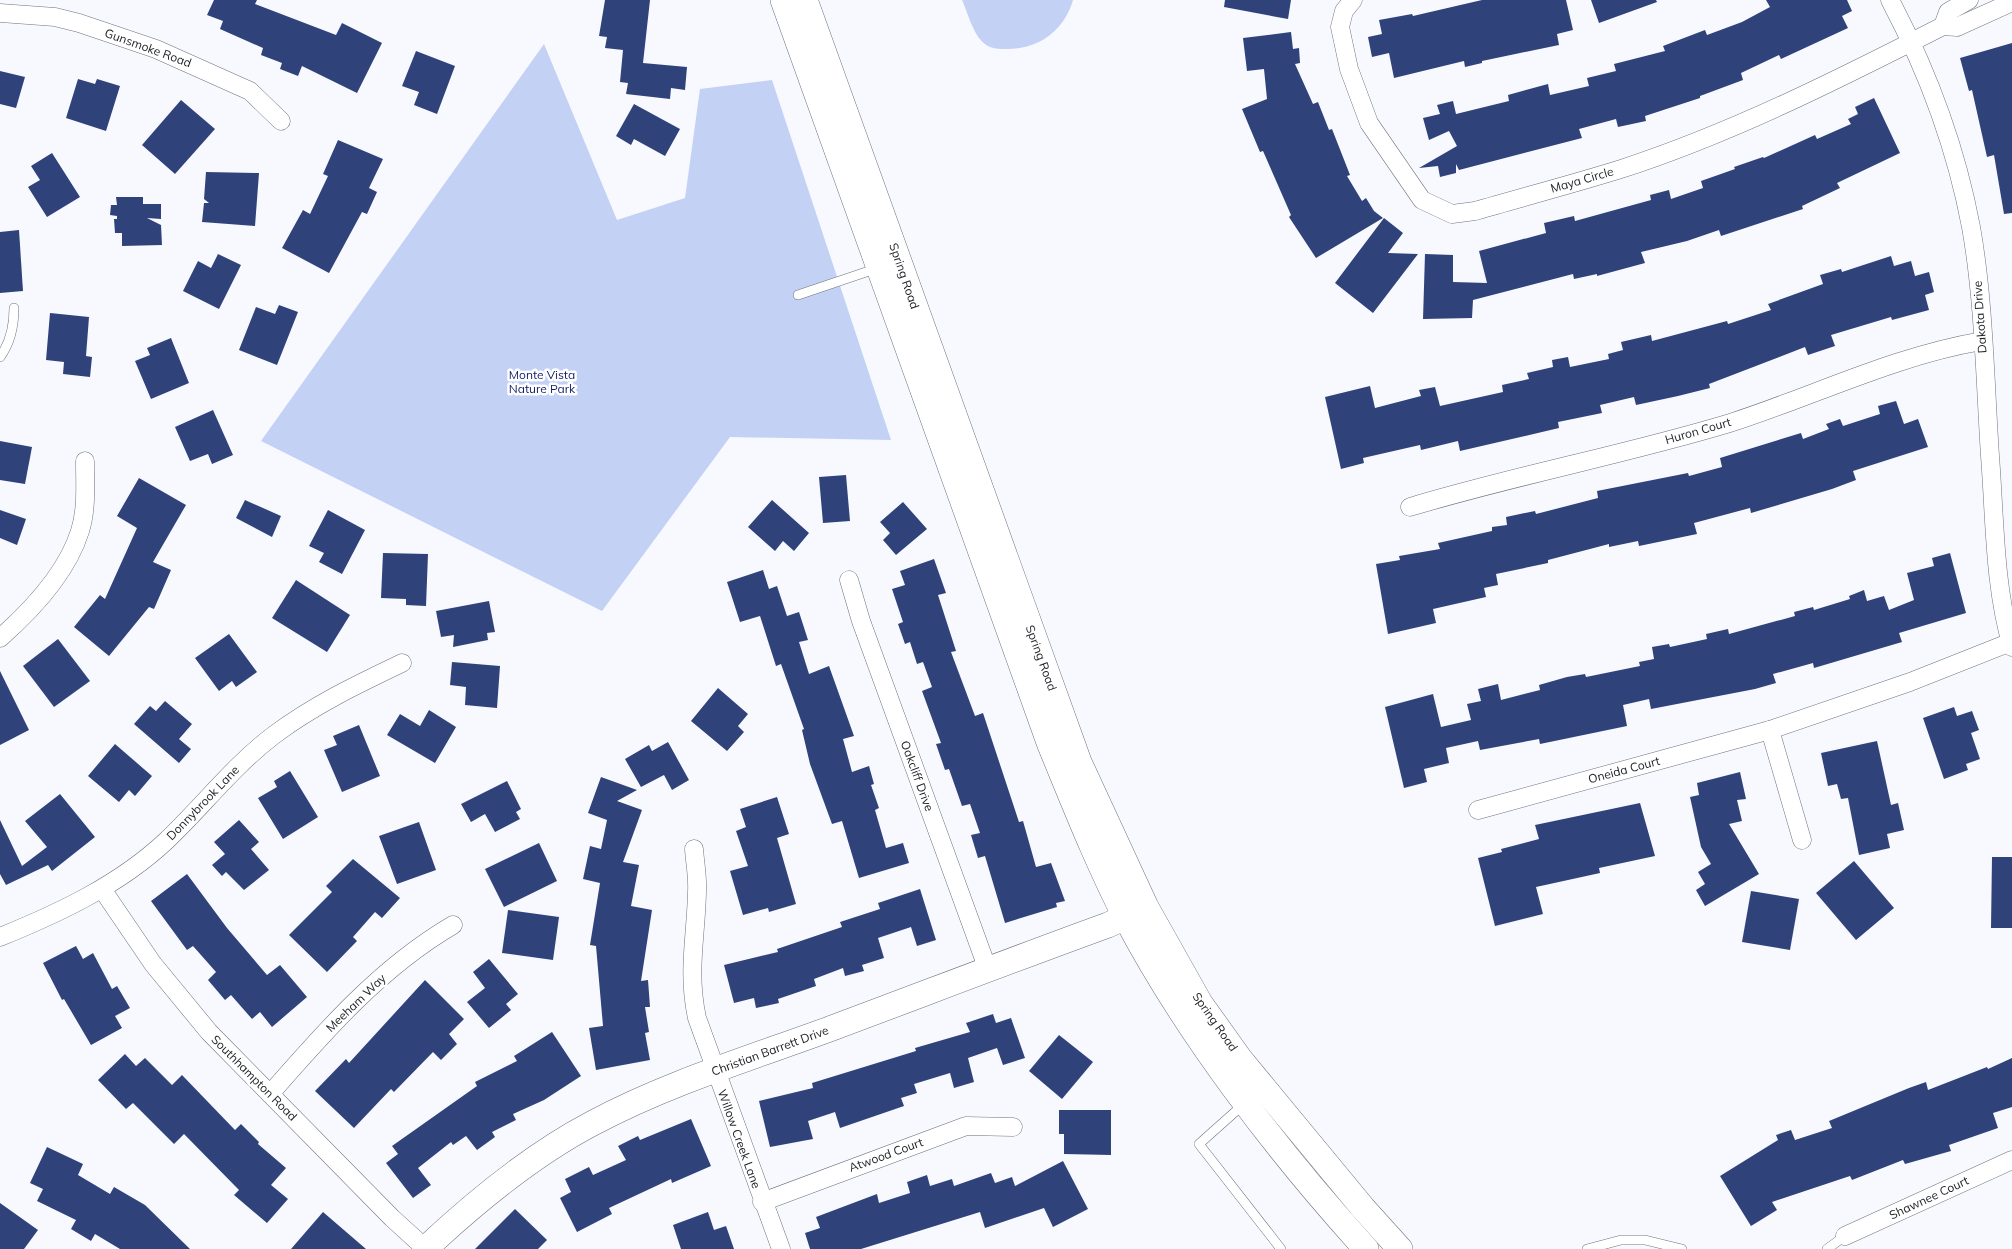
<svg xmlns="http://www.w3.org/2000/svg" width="2012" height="1249" viewBox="0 0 2012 1249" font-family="Mulish,sans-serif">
<rect width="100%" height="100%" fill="#f7f9ff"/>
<!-- green -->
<g fill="#c3d1f5">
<path d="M 962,0 L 1073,0 C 1064,31 1039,49 1007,49 C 1000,49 991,49 985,44 C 973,35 968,13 962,0 Z"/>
<path d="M 544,44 L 617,220 L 685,198 L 700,89 L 772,80 L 891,440 L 730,437 L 602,611 L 261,441 Z"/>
</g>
<!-- building -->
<g fill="#30427a">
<path d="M 214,0 L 257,0 L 255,4 L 336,35 L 342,23 L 382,43 L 357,93 L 302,66 L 298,76 L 280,69 L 282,63 L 261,55 L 263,48 L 220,29 L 223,21 L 207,15 Z"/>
<path d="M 605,0 L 650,0 L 643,63 L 687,67 L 685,90 L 671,88 L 670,99 L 626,94 L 628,83 L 620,82 L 623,50 L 605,48 L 607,37 L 599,36 Z"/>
<path d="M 1225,0 L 1291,0 L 1288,19 L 1224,7 Z"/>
<path d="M 1482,0 L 1566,0 L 1573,30 L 1557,34 L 1559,45 L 1482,61 L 1482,63 L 1465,67 L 1464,61 L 1394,78 L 1389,53 L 1372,57 L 1368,37 L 1382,34 L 1379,20 L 1412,14 L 1413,16 Z"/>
<path d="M 1591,0 L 1656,0 L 1657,2 L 1599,23 Z"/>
<path d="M 1766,0 L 1847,0 L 1852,11 L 1842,16 L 1848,28 L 1781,59 L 1779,55 L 1741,73 L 1743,80 L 1700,96 L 1700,98 L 1645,116 L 1646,121 L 1618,127 L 1616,119 L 1579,129 L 1582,138 L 1459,170 L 1456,164 L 1456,173 L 1440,177 L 1438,166 L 1419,168 L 1457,146 L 1449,131 L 1429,140 L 1423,118 L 1440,114 L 1437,105 L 1453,101 L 1456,114 L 1509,101 L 1508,95 L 1548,84 L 1550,95 L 1589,86 L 1587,78 L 1616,71 L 1614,64 L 1665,51 L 1663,46 L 1705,30 L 1707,35 L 1742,22 L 1770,7 Z"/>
<path d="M 1291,32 L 1293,49 L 1299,48 L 1300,63 L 1295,64 L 1313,104 L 1318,102 L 1329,130 L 1332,129 L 1350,175 L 1347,176 L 1362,201 L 1366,198 L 1374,211 L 1383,218 L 1316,258 L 1289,217 L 1291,215 L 1263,151 L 1260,152 L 1242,109 L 1267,99 L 1264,69 L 1247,71 L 1243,38 Z"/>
<path d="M 2012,43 L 2012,213 L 2004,214 L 1994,155 L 1987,157 L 1972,90 L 1969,91 L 1960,58 Z"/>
<path d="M 416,51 L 455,66 L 437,114 L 414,105 L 419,92 L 402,86 Z"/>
<path d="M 0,71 L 25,77 L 16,108 L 0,104 Z"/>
<path d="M 78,79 L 95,84 L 97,79 L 120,86 L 106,131 L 66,118 Z"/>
<path d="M 1874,98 L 1900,153 L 1837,183 L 1840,188 L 1802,206 L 1803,209 L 1721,236 L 1719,230 L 1687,241 L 1641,252 L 1645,263 L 1597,276 L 1597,274 L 1574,279 L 1573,274 L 1473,300 L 1472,318 L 1423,319 L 1425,254 L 1453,255 L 1453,282 L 1487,283 L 1479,251 L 1546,233 L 1544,223 L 1574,216 L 1575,221 L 1651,200 L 1650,195 L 1669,190 L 1671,199 L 1703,188 L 1701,181 L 1735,169 L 1734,167 L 1763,157 L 1764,158 L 1815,135 L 1817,139 L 1851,124 L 1848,119 L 1858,114 L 1855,107 Z"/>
<path d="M 181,100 L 215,129 L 175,174 L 142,145 Z"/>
<path d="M 634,104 L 680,129 L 665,156 L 634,139 L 631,145 L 616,136 Z"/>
<path d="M 338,140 L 383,159 L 369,188 L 377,192 L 367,214 L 362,212 L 329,273 L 282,248 L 303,210 L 310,214 L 328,176 L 323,174 Z"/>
<path d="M 52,153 L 80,197 L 47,217 L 28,187 L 40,180 L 31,166 Z"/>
<path d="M 206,172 L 259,173 L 255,226 L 202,222 L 204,203 L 209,203 L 204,199 Z"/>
<path d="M 116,197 L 143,197 L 143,204 L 161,204 L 161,219 L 147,218 L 161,225 L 162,245 L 122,246 L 122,233 L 115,233 L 114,219 L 117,219 L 117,216 L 110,215 L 111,205 L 117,205 Z"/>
<path d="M 1384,218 L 1403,233 L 1388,253 L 1418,254 L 1373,313 L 1335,283 Z"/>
<path d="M 19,230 L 23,291 L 0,293 L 0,232 Z"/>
<path d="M 218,254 L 241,265 L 219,309 L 183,291 L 198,261 L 211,268 Z"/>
<path d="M 1891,256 L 1894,266 L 1911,261 L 1915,276 L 1929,272 L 1934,292 L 1925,295 L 1929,310 L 1892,320 L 1891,317 L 1831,335 L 1835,346 L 1808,355 L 1805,347 L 1709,384 L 1710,388 L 1678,396 L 1636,405 L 1634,397 L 1600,405 L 1602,413 L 1558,422 L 1559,428 L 1460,451 L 1458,441 L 1421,450 L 1420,445 L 1363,458 L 1364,463 L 1341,469 L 1325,397 L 1370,386 L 1375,408 L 1421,396 L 1419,390 L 1435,387 L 1440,406 L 1503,392 L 1502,385 L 1529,379 L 1527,373 L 1553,367 L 1552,360 L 1568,357 L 1570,367 L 1609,359 L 1608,354 L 1623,350 L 1621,342 L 1651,335 L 1652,341 L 1727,321 L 1728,324 L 1771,310 L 1768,304 L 1823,284 L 1820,275 L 1841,269 L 1842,272 Z"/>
<path d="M 279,305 L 298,312 L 277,365 L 239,350 L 256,307 L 275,314 Z"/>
<path d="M 50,313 L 89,317 L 86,356 L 92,357 L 90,377 L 63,374 L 64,362 L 46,360 Z"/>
<path d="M 171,338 L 189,383 L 151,399 L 135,361 L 150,355 L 147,348 Z"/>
<path d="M 1896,401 L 1904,424 L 1918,419 L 1928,447 L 1853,471 L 1856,480 L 1832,489 L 1751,513 L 1750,508 L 1694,523 L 1697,534 L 1639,546 L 1638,541 L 1609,547 L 1609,544 L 1548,560 L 1548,563 L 1496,574 L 1498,585 L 1484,588 L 1486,597 L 1433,609 L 1436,623 L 1388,634 L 1376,564 L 1400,560 L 1399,556 L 1440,549 L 1438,543 L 1492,531 L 1492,527 L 1507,525 L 1506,517 L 1535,511 L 1536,514 L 1598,498 L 1597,491 L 1688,473 L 1689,476 L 1722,467 L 1720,458 L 1801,433 L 1803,439 L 1829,429 L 1826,424 L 1840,419 L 1843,426 L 1880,414 L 1878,406 Z"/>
<path d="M 213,410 L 233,455 L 212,464 L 208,454 L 190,461 L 175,427 Z"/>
<path d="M 0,441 L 32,447 L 25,484 L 0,480 Z"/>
<path d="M 846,475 L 850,521 L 823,523 L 819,477 Z"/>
<path d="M 139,478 L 186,505 L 153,562 L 171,570 L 154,609 L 149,607 L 109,656 L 74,627 L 100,595 L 105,599 L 137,528 L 117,516 Z"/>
<path d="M 245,500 L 281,516 L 272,537 L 236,518 Z"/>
<path d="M 772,500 L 809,533 L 794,551 L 783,541 L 775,551 L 748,527 Z"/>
<path d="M 903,502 L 927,529 L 896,555 L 883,540 L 890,533 L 880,522 Z"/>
<path d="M 0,510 L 26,519 L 17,545 L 0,538 Z"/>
<path d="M 328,510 L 365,530 L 342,574 L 319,562 L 324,553 L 309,546 Z"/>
<path d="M 383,553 L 428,554 L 426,606 L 406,605 L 406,599 L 381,598 Z"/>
<path d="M 1950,553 L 1966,613 L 1899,633 L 1902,642 L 1814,668 L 1813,663 L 1773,674 L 1776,683 L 1755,689 L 1651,709 L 1649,699 L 1623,705 L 1627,726 L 1540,744 L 1539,739 L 1480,750 L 1478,741 L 1446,748 L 1449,763 L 1424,769 L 1427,782 L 1404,788 L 1385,707 L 1433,694 L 1441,727 L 1471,720 L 1467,704 L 1481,701 L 1478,689 L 1498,684 L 1501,700 L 1540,690 L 1539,685 L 1567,677 L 1585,674 L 1586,677 L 1640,666 L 1639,662 L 1654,659 L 1652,647 L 1669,644 L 1670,647 L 1707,639 L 1706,634 L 1728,629 L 1729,634 L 1795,616 L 1794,612 L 1813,607 L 1814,610 L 1850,599 L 1849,596 L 1864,590 L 1867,601 L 1884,596 L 1889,610 L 1914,600 L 1907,573 L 1934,566 L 1932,558 Z"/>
<path d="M 934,559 L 946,593 L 938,595 L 956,651 L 951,652 L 975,716 L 983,713 L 1019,822 L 1023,821 L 1036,867 L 1051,863 L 1065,901 L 1056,903 L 1057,907 L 1005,923 L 985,856 L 978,858 L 971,835 L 980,833 L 970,804 L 962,806 L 949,769 L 945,770 L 936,744 L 941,743 L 922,691 L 932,687 L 923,662 L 917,664 L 910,642 L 905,644 L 898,624 L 903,622 L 892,589 L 905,585 L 900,571 Z"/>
<path d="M 763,570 L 769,589 L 777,586 L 787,616 L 799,612 L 808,640 L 799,642 L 809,674 L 829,666 L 854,736 L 843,739 L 852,772 L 869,766 L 874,784 L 871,785 L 879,808 L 875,810 L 886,848 L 903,843 L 909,863 L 859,878 L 842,821 L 832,824 L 810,764 L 802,730 L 804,729 L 781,664 L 776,666 L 760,616 L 740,622 L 727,582 Z"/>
<path d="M 296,580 L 350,615 L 327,652 L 272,618 Z"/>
<path d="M 489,601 L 495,632 L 487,633 L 488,640 L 453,647 L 454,635 L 441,637 L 436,611 Z"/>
<path d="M 229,634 L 257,672 L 236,687 L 232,681 L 219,691 L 195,658 Z"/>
<path d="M 58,639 L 90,681 L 54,707 L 23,666 Z"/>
<path d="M 452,662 L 500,666 L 497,708 L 465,705 L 466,687 L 450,685 Z"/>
<path d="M 0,671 L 29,730 L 0,745 Z"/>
<path d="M 718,688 L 748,714 L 738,726 L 744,732 L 727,751 L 691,721 Z"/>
<path d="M 165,701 L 192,724 L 179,739 L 191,749 L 179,763 L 134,724 L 150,706 L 156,711 Z"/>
<path d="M 1954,707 L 1957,716 L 1972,711 L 1979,730 L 1971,733 L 1980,759 L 1966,764 L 1968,770 L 1944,779 L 1923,718 Z"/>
<path d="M 429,710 L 456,727 L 435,763 L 387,735 L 400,714 L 420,726 Z"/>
<path d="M 359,725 L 380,776 L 342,792 L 324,750 L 337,745 L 333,736 Z"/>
<path d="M 1877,741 L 1891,805 L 1898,803 L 1904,830 L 1887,834 L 1890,848 L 1859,855 L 1848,798 L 1841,799 L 1837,784 L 1828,786 L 1821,753 Z"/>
<path d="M 668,742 L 689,780 L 672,790 L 664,775 L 641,787 L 625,759 L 649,745 L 652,751 Z"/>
<path d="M 115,744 L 152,776 L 135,796 L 129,790 L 119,802 L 88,776 Z"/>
<path d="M 290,771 L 318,817 L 283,839 L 258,798 L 277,787 L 274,781 Z"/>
<path d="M 1740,772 L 1746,799 L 1737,800 L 1742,821 L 1729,824 L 1759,874 L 1705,906 L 1696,890 L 1705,884 L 1698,872 L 1711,864 L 1701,847 L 1690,797 L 1699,795 L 1697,783 Z"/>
<path d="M 601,777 L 637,790 L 617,801 L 642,810 L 623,862 L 639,865 L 631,906 L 652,910 L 641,981 L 648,980 L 650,1007 L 645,1007 L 649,1032 L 645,1033 L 650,1060 L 596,1070 L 589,1028 L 603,1026 L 596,946 L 590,945 L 600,883 L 583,879 L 590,846 L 601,849 L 607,820 L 588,813 Z"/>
<path d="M 507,781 L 521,809 L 516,812 L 520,819 L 495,832 L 485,814 L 471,822 L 461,804 Z"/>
<path d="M 60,794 L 95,837 L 52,871 L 48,865 L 6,885 L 0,874 L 0,820 L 22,866 L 47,847 L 25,821 Z"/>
<path d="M 777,797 L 789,834 L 777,838 L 796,904 L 769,912 L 768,908 L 743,915 L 730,871 L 748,866 L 736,831 L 746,827 L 740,809 Z"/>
<path d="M 1640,803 L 1655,856 L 1599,868 L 1600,873 L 1536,887 L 1543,914 L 1495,926 L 1478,858 L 1502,852 L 1501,849 L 1539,839 L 1535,825 Z"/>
<path d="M 239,820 L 259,842 L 251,849 L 269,870 L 244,890 L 226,872 L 222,876 L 212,865 L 225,854 L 214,842 Z"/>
<path d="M 419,822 L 436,870 L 397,884 L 379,836 Z"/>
<path d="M 539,843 L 557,881 L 504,907 L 485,869 Z"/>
<path d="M 1992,857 L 2012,857 L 2012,928 L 1991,928 Z"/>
<path d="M 353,859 L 400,898 L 382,918 L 375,912 L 353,937 L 357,941 L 327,972 L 289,935 L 332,892 L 326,886 Z"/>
<path d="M 1854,861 L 1894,908 L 1856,940 L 1816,893 Z"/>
<path d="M 187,874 L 227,928 L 267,975 L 280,965 L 307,997 L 272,1027 L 260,1012 L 252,1019 L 231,995 L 225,1000 L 208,980 L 216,972 L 193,946 L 187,950 L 151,901 Z"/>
<path d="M 920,889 L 936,940 L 917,946 L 911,927 L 878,938 L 884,958 L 862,965 L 864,971 L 845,976 L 843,968 L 814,979 L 816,986 L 778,999 L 779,1003 L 756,1008 L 754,998 L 734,1003 L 724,965 L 778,952 L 777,949 L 842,927 L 840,922 L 880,909 L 878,903 Z"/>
<path d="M 1751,891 L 1799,899 L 1790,950 L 1742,942 Z"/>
<path d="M 508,910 L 559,917 L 553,960 L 502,953 Z"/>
<path d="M 76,946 L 83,959 L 93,953 L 112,989 L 117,986 L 130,1008 L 115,1016 L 122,1028 L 91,1045 L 64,999 L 62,1000 L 43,963 Z"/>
<path d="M 489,959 L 518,994 L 506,1004 L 511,1010 L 489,1028 L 467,1002 L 485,988 L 473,972 Z"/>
<path d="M 425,980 L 464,1019 L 449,1034 L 457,1044 L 441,1060 L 433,1052 L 394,1092 L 391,1089 L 354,1128 L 315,1091 L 346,1059 L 349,1063 Z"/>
<path d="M 993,1014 L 996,1023 L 1011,1018 L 1025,1058 L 1003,1065 L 997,1048 L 968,1058 L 974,1082 L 954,1088 L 950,1073 L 914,1084 L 917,1093 L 901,1098 L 904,1106 L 840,1128 L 835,1112 L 808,1121 L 813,1139 L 770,1147 L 759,1101 L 813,1088 L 812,1083 L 916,1051 L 915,1048 L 970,1032 L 966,1023 Z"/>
<path d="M 552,1032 L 581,1076 L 544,1100 L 513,1114 L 516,1120 L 492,1132 L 495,1137 L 477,1150 L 466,1136 L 453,1145 L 451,1142 L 418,1168 L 431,1185 L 413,1198 L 386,1163 L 398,1154 L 392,1146 L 477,1086 L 475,1082 L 517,1061 L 514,1056 Z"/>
<path d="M 1059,1035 L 1093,1062 L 1062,1099 L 1029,1071 Z"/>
<path d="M 125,1054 L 136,1066 L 145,1058 L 172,1085 L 182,1075 L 235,1130 L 241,1124 L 259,1142 L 258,1144 L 286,1168 L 271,1185 L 288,1199 L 267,1223 L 234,1195 L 239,1190 L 184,1134 L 174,1144 L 133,1103 L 126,1109 L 98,1080 Z"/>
<path d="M 2012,1058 L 2012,1107 L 1993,1113 L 1998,1128 L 1949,1145 L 1951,1151 L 1905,1164 L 1903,1160 L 1852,1180 L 1850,1176 L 1772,1202 L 1777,1210 L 1751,1226 L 1720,1176 L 1778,1140 L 1776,1135 L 1791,1130 L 1795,1140 L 1832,1128 L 1829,1121 L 1909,1088 L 1926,1082 L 1928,1090 L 1987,1067 L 1988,1069 Z"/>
<path d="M 1059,1110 L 1111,1110 L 1111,1155 L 1064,1154 L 1064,1134 L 1059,1134 Z"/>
<path d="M 691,1119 L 711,1166 L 672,1183 L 671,1179 L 609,1208 L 612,1214 L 577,1232 L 560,1198 L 571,1192 L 565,1179 L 589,1167 L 593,1175 L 626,1160 L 618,1146 L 638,1136 L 640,1140 Z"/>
<path d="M 47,1147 L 83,1164 L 78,1175 L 110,1194 L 114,1187 L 145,1205 L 190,1249 L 120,1249 L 95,1234 L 91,1241 L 71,1229 L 76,1220 L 37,1201 L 43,1189 L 30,1183 Z"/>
<path d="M 1063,1161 L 1088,1209 L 1053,1227 L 1044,1208 L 985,1228 L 980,1212 L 861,1249 L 810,1249 L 805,1233 L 820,1228 L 816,1217 L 877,1194 L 879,1203 L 910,1193 L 907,1182 L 927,1175 L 930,1186 L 952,1179 L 954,1186 L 991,1173 L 995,1183 L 1012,1177 L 1015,1186 Z"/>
<path d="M 0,1203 L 38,1230 L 24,1249 L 0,1249 Z"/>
<path d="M 515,1209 L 547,1240 L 538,1249 L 475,1249 Z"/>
<path d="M 323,1212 L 366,1249 L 291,1249 Z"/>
<path d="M 708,1212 L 714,1230 L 726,1226 L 734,1249 L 681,1249 L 673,1225 Z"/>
</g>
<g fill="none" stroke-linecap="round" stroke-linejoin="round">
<!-- lane casing -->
<g stroke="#6e737f" stroke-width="10">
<g id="lane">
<path d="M 798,295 L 878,268"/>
<path d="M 0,357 C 11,342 14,326 14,308"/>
<path d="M 1245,1103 L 1199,1144 L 1281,1249"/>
<path d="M 1587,1249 L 1621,1240 L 1645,1240 L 1682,1249"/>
<path d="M 1827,1249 L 1845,1236"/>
</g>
</g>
<!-- street casing -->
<g stroke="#6e737f" stroke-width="19">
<g id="street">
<path d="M 1353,0 L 1344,11 L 1340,27 L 1349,69 L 1369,123 L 1422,200 L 1452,214 L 1475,211 C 1523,197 1573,184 1621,169 C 1732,133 1839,79 1943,26 L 1957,27 L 2012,2"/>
<path d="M 1890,0 C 1928,72 1956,147 1971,227 C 1984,300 1985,381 1990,456 C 1995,519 1994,586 2012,647"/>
<path d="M 0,13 L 55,17 L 79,23 L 156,49 L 250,91 L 281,121"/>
<path d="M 1943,26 L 1948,12 L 1969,0"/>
<path d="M 1410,507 C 1516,475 1624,455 1730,423 C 1814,396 1894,356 1982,341"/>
<path d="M 849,580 L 861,621 L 988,970"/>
<path d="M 0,638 C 33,609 67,573 80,531 C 87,509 85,484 85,461"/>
<path d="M 1770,730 L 1802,840"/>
<path d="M 1478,810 L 1770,730 L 1910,682 L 2011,642"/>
<path d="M 694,849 C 695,863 698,878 697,892 C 696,938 687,971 697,1018 L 781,1249"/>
<path d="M 102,889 L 153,964 L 209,1032 L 392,1218 L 426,1249"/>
<path d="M 0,937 C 59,913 119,885 166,841 C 203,806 233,766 274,735 C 314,705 358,684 402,663"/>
<path d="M 270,1094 C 325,1031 381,967 453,925"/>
<path d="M 762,1202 L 966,1126 L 1013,1127"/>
<path d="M 1845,1236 L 2012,1160"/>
</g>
</g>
<!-- secondary casing -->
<g stroke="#6e737f" stroke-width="26">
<g id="secondary">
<path d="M 783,0 L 1050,745 C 1074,803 1097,862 1126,918 C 1187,1034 1278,1152 1366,1249"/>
<path d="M 805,0 L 1079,762 L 1146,907 L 1200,1003 L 1240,1059 L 1363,1208 L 1400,1249"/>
<path d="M 425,1249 C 475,1202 532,1155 593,1123 C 670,1082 754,1057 835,1027 C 926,993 1017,958 1108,925 L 1141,910"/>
</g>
</g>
<!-- lane -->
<use href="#lane" stroke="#fff" stroke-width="9"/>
<!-- street -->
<use href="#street" stroke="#fff" stroke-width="18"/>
<!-- secondary -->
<use href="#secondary" stroke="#fff" stroke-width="25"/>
</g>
<g text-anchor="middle" stroke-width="5" stroke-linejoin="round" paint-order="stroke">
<!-- street labels -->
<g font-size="12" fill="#222429" stroke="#fff">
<text transform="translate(148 48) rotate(20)" y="4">Gunsmoke Road</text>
<text transform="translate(1582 180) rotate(-16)" y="4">Maya Circle</text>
<text transform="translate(904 276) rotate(71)" y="4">Spring Road</text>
<text transform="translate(1980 317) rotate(-94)" y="4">Dakota Drive</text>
<text transform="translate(1698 431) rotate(-16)" y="4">Huron Court</text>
<text transform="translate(1041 658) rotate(70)" y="4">Spring Road</text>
<text transform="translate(1624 770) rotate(-15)" y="4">Oneida Court</text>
<text transform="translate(917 776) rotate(70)" y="4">Oakcliff Drive</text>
<text transform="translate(203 803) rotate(-46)" y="4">Donnybrook Lane</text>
<text transform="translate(356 1003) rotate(-44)" y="4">Meeham Way</text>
<text transform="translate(1215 1022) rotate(55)" y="4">Spring Road</text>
<text transform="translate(770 1051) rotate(-20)" y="4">Christian Barrett Drive</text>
<text transform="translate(254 1078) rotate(45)" y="4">Southhampton Road</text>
<text transform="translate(739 1139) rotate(70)" y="4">Willow Creek Lane</text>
<text transform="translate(886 1155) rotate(-20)" y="4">Atwood Court</text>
<text transform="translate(1929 1198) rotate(-25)" y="4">Shawnee Court</text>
</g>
<!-- park labels -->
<g font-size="12" fill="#111e67" stroke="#fff">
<text x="542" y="379">Monte Vista<tspan x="542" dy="14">Nature Park</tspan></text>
</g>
</g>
</svg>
